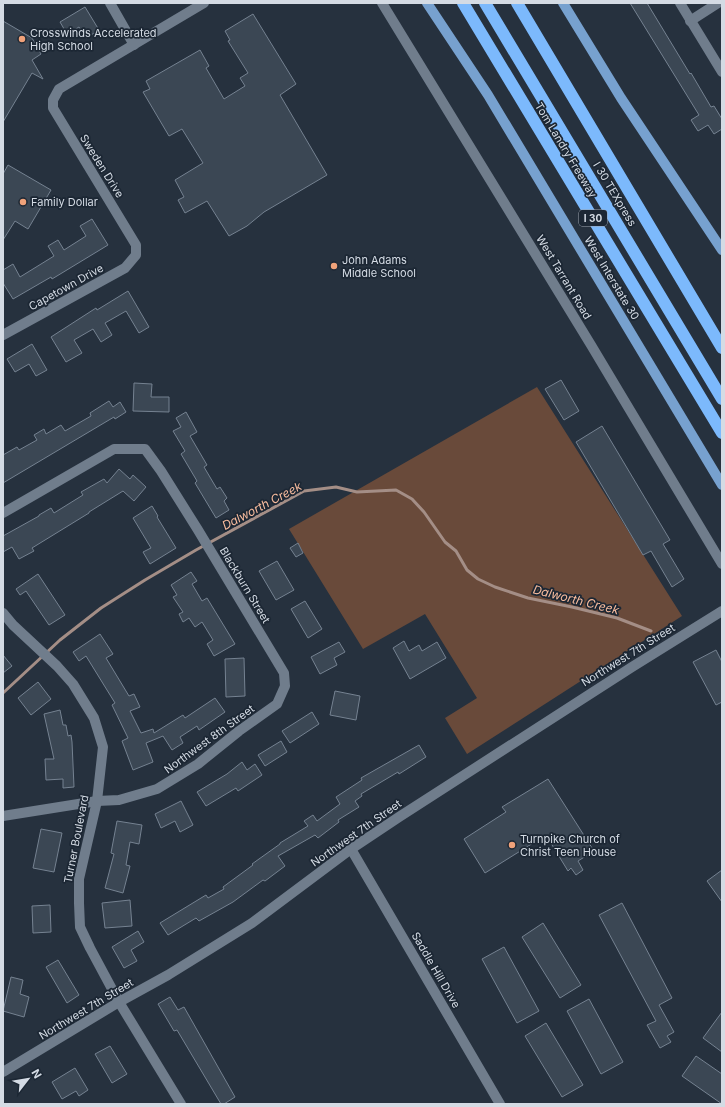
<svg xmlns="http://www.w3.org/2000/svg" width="725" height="1107" viewBox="0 0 725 1107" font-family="Inter,sans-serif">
<rect width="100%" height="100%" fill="#26313e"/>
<!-- green -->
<path fill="#694a3a" d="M 537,387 L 682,616 L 467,754 L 445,718 L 477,698 L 425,614 L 363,649 L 289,529 Z"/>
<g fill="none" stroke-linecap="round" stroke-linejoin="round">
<!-- stream -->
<path stroke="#a48e86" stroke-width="3" d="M 3,693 L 60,640 L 101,608 L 145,580 L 196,550 L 304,491 L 336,487 L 357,492 L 396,490 L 412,499 L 424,512 L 445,542 L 456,551 L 467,570 L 478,579 L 495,587 L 528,598 L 572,607 L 617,618 L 651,631"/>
</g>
<!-- building -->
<g fill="#3b4754" stroke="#758291">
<path d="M 630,3 L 647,3 L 690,74 L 691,73 L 711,107 L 714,106 L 722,119 L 722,129 L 714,134 L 708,125 L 698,131 L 691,120 L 699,115 Z"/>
<path d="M 85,7 L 99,30 L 86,38 L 79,27 L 67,34 L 60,22 Z"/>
<path d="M 253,14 L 296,84 L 280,95 L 327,175 L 264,212 L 247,226 L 229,236 L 207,201 L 185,213 L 178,200 L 184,197 L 175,180 L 203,163 L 182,129 L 169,136 L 143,92 L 150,89 L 146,81 L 200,50 L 209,66 L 206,68 L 224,99 L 245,86 L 240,78 L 248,73 L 228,41 L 230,40 L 225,31 Z"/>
<path d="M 3,21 L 32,38 L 41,54 L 32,60 L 43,79 L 32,73 L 3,122 Z"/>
<path d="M 8,165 L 51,190 L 28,229 L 15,221 L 3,240 L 3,174 Z"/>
<path d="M 92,219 L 108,245 L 52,279 L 51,277 L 13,299 L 3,283 L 3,270 L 13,264 L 20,277 L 54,256 L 48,246 L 58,240 L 64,250 L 86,236 L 80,226 Z"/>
<path d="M 128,291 L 149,327 L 139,333 L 126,311 L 105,323 L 112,335 L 101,342 L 93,329 L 74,340 L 82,353 L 66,362 L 51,337 L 96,308 L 97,310 Z"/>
<path d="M 32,344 L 47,370 L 36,376 L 29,364 L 15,372 L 7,359 Z"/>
<path d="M 561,380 L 579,411 L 564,420 L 545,389 Z"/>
<path d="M 134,383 L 152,384 L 151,397 L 169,397 L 169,412 L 133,411 Z"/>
<path d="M 109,401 L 113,407 L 120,402 L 126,412 L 115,419 L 114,417 L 3,483 L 3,455 L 17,447 L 19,450 L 37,440 L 34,435 L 44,429 L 46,434 L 61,425 L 65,431 L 91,416 L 90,413 Z"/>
<path d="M 186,412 L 197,432 L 190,436 L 207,465 L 204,467 L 217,489 L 220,487 L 227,498 L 224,501 L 229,510 L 216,518 L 195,483 L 197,481 L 181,454 L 185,451 L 173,431 L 181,427 L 176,418 Z"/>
<path d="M 602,426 L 670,540 L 663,544 L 684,579 L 672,587 L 651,551 L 643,555 L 576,442 Z"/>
<path d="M 119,469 L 130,479 L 133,475 L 146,487 L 134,501 L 123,491 L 89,512 L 89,513 L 32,548 L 34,551 L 19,559 L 12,547 L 3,552 L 3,536 L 39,516 L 39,515 L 51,508 L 54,513 L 83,495 L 81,492 L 104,479 L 107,483 Z"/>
<path d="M 152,506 L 158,516 L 157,517 L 176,548 L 150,564 L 143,552 L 151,548 L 133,518 Z"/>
<path d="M 298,543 L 303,553 L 296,557 L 290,548 Z"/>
<path d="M 277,561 L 294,590 L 276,600 L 259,571 Z"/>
<path d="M 191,572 L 197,581 L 192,584 L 202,601 L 207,598 L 235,644 L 214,656 L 207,644 L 213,640 L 202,622 L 195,627 L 189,618 L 183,622 L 179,614 L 183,612 L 173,597 L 177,595 L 171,585 Z"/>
<path d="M 38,574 L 65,615 L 49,625 L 26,591 L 20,595 L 16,589 Z"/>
<path d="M 305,601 L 322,629 L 308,638 L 291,609 Z"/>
<path d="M 100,634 L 113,654 L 106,658 L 129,696 L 134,694 L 140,707 L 130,711 L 141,733 L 153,729 L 154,733 L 183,715 L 185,718 L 215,698 L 225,712 L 199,730 L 197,726 L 180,737 L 183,743 L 172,750 L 163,736 L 146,743 L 153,762 L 133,770 L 122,741 L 128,738 L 112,705 L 115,703 L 86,656 L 79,661 L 73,652 Z"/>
<path d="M 404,641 L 409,651 L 419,645 L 422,651 L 437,642 L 446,658 L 410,679 L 393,648 Z"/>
<path d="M 339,642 L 345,652 L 334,658 L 337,665 L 320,674 L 311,657 Z"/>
<path d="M 716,650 L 722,662 L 722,702 L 716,705 L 693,662 Z"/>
<path d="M 3,655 L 12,666 L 3,673 Z"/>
<path d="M 244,658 L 245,696 L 226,697 L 225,659 Z"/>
<path d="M 38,682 L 51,699 L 31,715 L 18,698 Z"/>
<path d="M 335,691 L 360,696 L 356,720 L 330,715 Z"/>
<path d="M 60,710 L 63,725 L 66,725 L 68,736 L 71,735 L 72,742 L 74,787 L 63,788 L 63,779 L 46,780 L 45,759 L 54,759 L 44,714 Z"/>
<path d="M 312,712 L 319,724 L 290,743 L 282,731 Z"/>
<path d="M 281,741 L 287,752 L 265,766 L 258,755 Z"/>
<path d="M 419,745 L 426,757 L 399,774 L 398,772 L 361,794 L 362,796 L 355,801 L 359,807 L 338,820 L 339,822 L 318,838 L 315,835 L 278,856 L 285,866 L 265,881 L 263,880 L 233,902 L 199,921 L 196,918 L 168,935 L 160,923 L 206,895 L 208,898 L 224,889 L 223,887 L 253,865 L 252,864 L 280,844 L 280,843 L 308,826 L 304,821 L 313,815 L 317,821 L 340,804 L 336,797 L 362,780 L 361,778 Z"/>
<path d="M 242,762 L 247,770 L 255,764 L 262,775 L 238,791 L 236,788 L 206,806 L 197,792 L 227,774 Z"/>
<path d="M 548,779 L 594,851 L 578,861 L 583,870 L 576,875 L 571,868 L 568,871 L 546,835 L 485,873 L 464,839 L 506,812 L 502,807 Z"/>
<path d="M 181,801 L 193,825 L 180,832 L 175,821 L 161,828 L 155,814 Z"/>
<path d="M 117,821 L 142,825 L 139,844 L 130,842 L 126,865 L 130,866 L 123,893 L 105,888 L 114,854 L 111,853 Z"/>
<path d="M 41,829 L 62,833 L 54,872 L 33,868 Z"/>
<path d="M 722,870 L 722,902 L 707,881 Z"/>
<path d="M 130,900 L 132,926 L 105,928 L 102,903 Z"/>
<path d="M 622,903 L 672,998 L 659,1005 L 674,1032 L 667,1036 L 671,1042 L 660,1048 L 647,1025 L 656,1021 L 599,915 Z"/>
<path d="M 50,905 L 51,932 L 33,933 L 32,906 Z"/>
<path d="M 543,923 L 581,985 L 560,998 L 522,937 Z"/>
<path d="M 138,931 L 144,942 L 131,950 L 137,961 L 124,968 L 112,947 Z"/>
<path d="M 504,947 L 539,1011 L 517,1023 L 482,959 Z"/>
<path d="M 58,960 L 79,995 L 67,1003 L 46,967 Z"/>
<path d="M 11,977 L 23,980 L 20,994 L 29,997 L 24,1017 L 3,1011 Z"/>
<path d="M 170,997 L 178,1010 L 184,1007 L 235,1097 L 224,1104 L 221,1104 L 177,1030 L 174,1031 L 158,1004 Z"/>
<path d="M 589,999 L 623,1062 L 601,1074 L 567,1011 Z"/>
<path d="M 722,1012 L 722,1052 L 703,1038 Z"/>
<path d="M 546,1023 L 583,1085 L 562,1097 L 525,1036 Z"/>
<path d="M 110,1046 L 127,1074 L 112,1083 L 95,1054 Z"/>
<path d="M 696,1056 L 722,1074 L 722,1104 L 682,1076 Z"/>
<path d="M 75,1068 L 88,1090 L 79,1096 L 76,1091 L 62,1099 L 52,1082 Z"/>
</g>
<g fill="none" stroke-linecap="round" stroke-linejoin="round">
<!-- minor -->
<g stroke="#707d8c" stroke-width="10">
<path d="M 110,3 L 134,45"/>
<path d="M 382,3 L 591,345 L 722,564"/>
<path d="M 680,3 L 722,72"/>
<path d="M 690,21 L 718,3"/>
<path d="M 3,335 L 125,268 L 136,255 L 136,245 L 53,108 L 53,100 L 59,89 L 204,3"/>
<path d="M 3,513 L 114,449 L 145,449 L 161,471 L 198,530 L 284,673 L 285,686 L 277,704 L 239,731 L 198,764 L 157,789 L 119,800 L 97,801 L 3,816"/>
<path d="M 3,613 L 13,625 L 57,666 L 73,684 L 94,718 L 103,747 L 97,801 L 79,879 L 79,903 L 80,927 L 90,948 L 119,1002 L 181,1104"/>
<path d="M 351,849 L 500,1104"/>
<path d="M 3,1072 L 119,1002 L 168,975 L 252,923 L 351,849 L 399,817 L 632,667 L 722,611"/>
</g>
<!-- major -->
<g stroke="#77a1cf" stroke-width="10">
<path d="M 427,3 L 488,95 L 722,485"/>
<path d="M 563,3 L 621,98 L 722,250"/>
</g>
<!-- highway -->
<g stroke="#7cb9fc" stroke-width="12">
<path d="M 463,3 L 722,433"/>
<path d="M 485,3 L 722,399"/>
<path d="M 517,3 L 722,348"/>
</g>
</g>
<!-- markers -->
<g fill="#f0a27a" stroke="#1c2734" stroke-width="1.5">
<circle cx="22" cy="39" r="4"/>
<circle cx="23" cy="202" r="4"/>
<circle cx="334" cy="266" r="4"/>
<circle cx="512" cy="845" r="4"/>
</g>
<g text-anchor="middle" stroke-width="3.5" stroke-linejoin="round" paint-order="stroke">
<!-- shield labels -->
<rect fill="#1c2734" stroke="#9da5af" stroke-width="1" x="579" y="210" width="28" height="16" rx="3"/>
<g font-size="10" font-weight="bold" fill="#d4dbe4">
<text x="593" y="222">I 30</text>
</g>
<!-- poi labels -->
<g font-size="11" fill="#d4dbe4" stroke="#1c2734" text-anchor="start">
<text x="30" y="37">Crosswinds Accelerated<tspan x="30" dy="13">High School</tspan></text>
<text x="31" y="206">Family Dollar</text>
<text x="342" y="264">John Adams<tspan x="342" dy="13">Middle School</tspan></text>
<text x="520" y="843">Turnpike Church of<tspan x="520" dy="13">Christ Teen House</tspan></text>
</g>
<!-- street labels -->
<g font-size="11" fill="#d4dbe4" stroke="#1c2734">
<text transform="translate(566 150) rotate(59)" y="4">Tom Landry Freeway</text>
<text transform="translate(102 166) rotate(58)" y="4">Sweden Drive</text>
<text transform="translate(615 194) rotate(59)" y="4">I 30 TEXpress</text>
<text transform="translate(564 277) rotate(59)" y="4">West Tarrant Road</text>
<text transform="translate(612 278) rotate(59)" y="4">West Interstate 30</text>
<text transform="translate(66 287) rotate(-29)" y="4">Capetown Drive</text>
<text transform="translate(245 585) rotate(59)" y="4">Blackburn Street</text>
<text transform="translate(628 655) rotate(-32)" y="4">Northwest 7th Street</text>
<text transform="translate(209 739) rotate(-36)" y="4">Northwest 8th Street</text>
<text transform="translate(356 833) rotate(-35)" y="4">Northwest 7th Street</text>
<text transform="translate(76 839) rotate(-79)" y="4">Turner Boulevard</text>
<text transform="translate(436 970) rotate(60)" y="4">Saddle Hill Drive</text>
<text transform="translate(86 1009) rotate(-31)" y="4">Northwest 7th Street</text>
</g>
<!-- water labels -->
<g font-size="12" font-style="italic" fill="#f8bc9e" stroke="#1c2734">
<text transform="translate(262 506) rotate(-28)" y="4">Dalworth Creek</text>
<text transform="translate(576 600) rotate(14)" y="4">Dalworth Creek</text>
</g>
</g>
<!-- border -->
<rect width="725" height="1107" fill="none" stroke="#d4dbe4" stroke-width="8"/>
<!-- north arrow -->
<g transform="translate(28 1079) rotate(59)" stroke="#1c2734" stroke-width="3" paint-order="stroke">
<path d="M0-3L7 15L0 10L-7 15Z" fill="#d4dbe4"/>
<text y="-6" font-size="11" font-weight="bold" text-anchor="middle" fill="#d4dbe4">N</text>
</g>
</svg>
